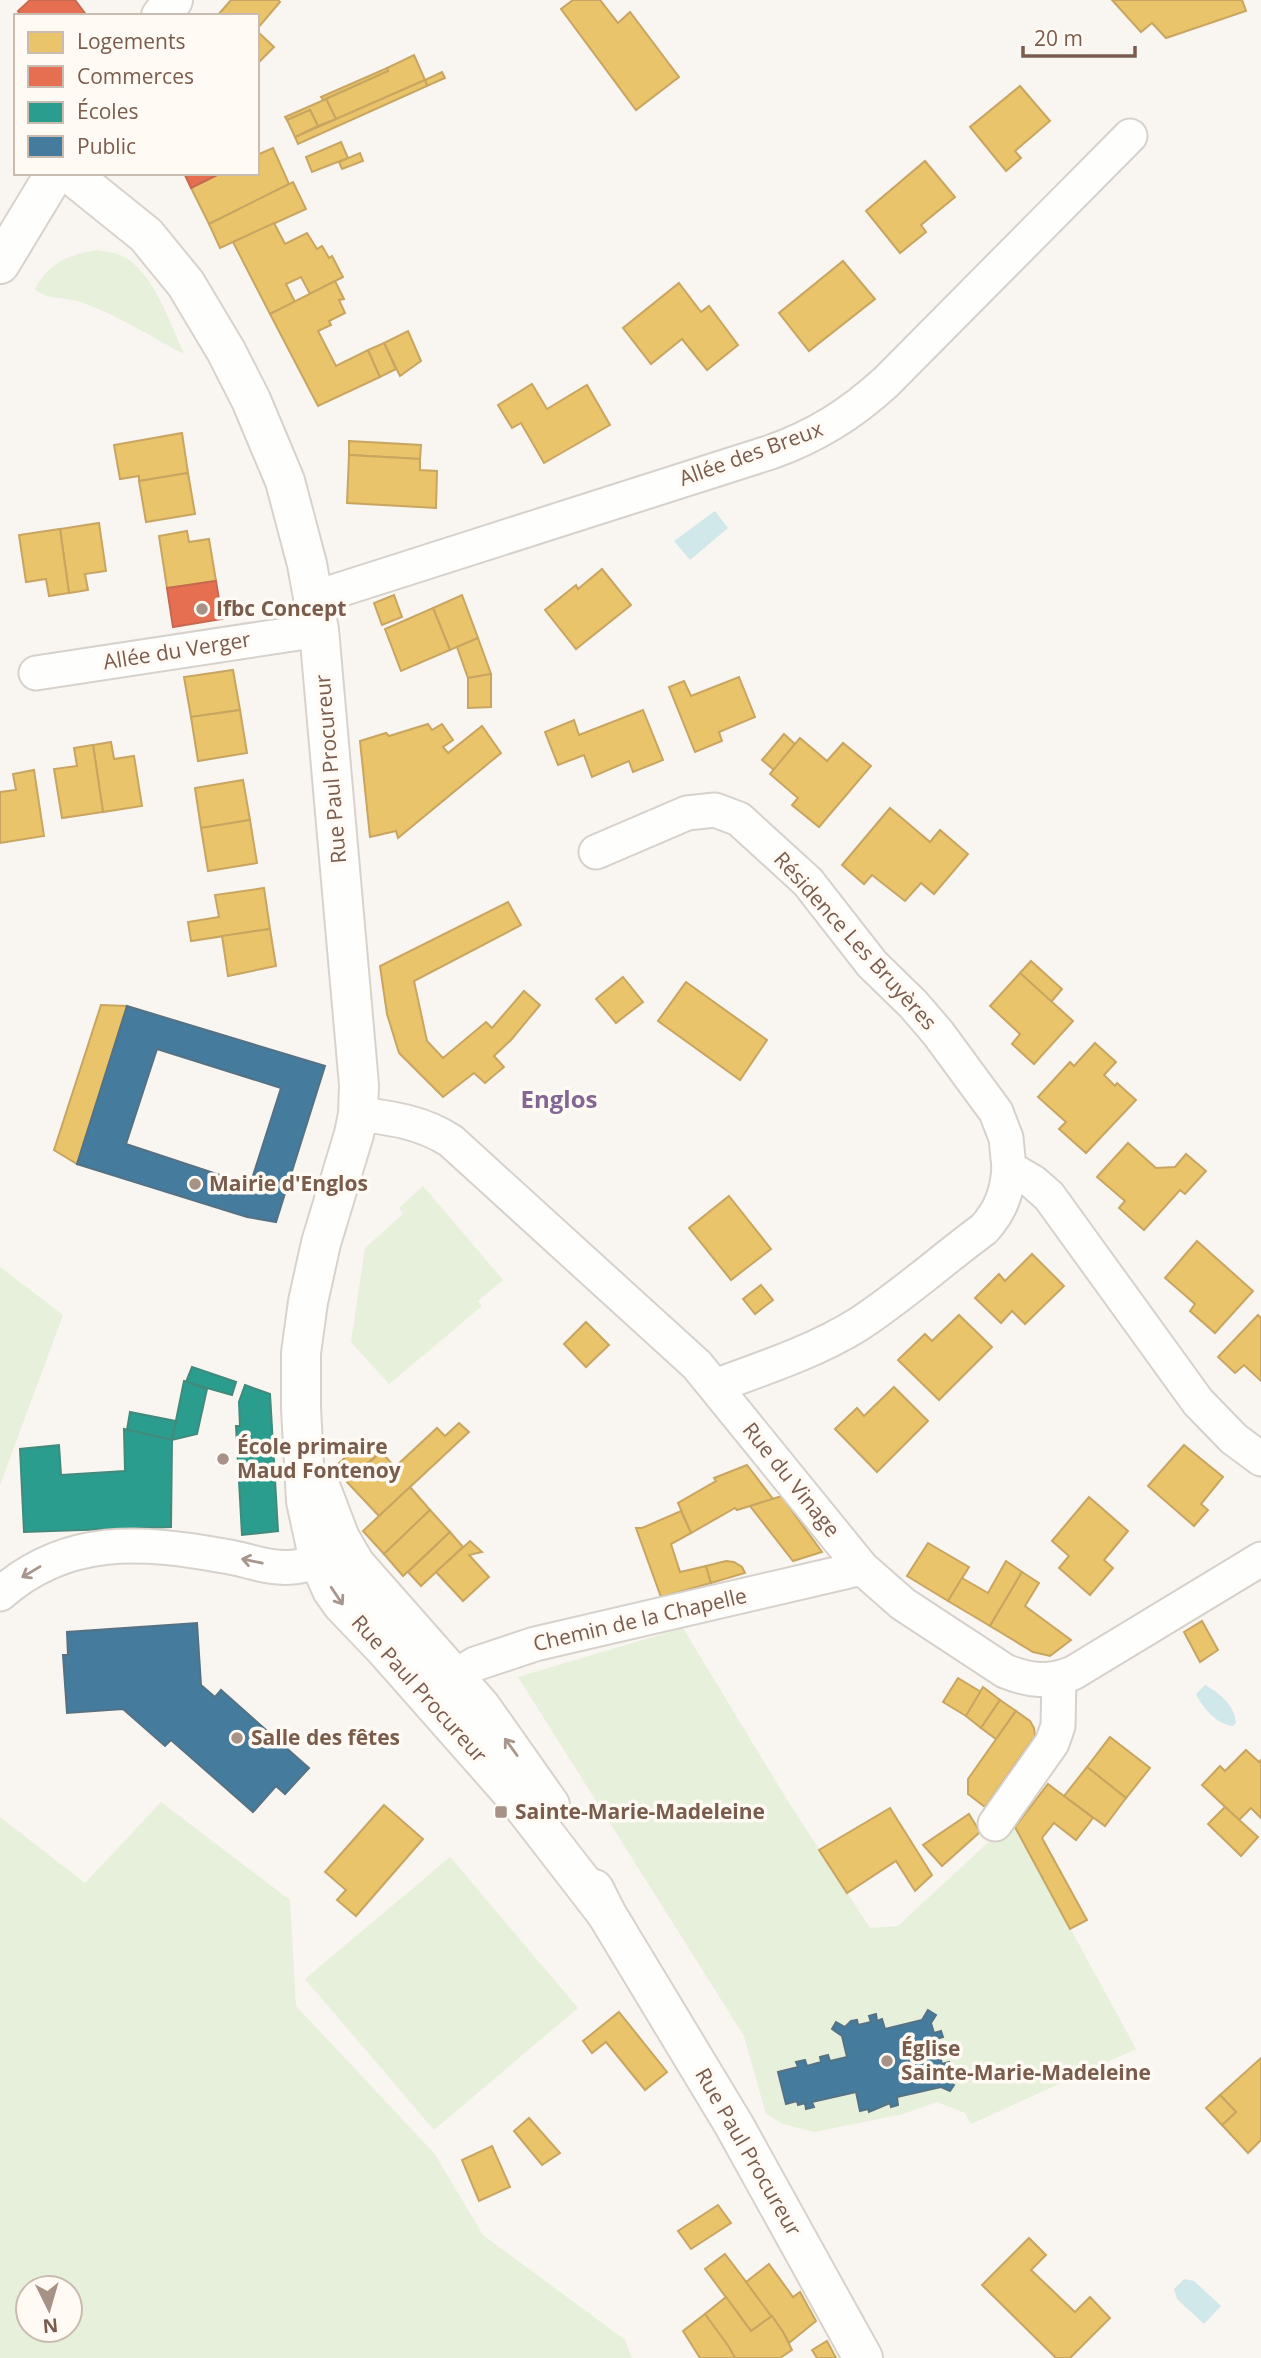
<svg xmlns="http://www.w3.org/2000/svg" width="1261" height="2358" viewBox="0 0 1261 2358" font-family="'Open Sans',sans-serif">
<rect width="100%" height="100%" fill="#f9f5f0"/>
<!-- green -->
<g fill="#e7f0db" fill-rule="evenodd">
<path d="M 99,250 C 106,252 114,252 120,255 C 153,269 170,324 184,354 C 150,336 117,315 81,302 C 67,297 45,300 35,289 C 48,263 71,253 99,250 Z"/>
<path d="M 423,1186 L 503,1280 L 478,1301 L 482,1306 L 389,1384 L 351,1342 L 365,1248 L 403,1214 L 399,1208 Z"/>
<path d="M 0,1267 L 63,1315 L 0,1485 Z"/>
<path d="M 683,1628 L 784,1795 L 870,1928 L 898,1926 L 996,1835 L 1015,1827 L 1136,2049 L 971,2124 L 965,2113 L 937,2102 L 903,2114 L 814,2132 L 783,2124 L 766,2114 L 744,2036 L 518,1677 ZM 928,2010 L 936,2015 L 931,2023 L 934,2033 L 941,2032 L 943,2037 L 936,2039 L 942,2064 L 950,2063 L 951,2069 L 945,2071 L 948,2081 L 954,2085 L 951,2091 L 941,2087 L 897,2097 L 898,2105 L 891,2106 L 890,2103 L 869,2112 L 868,2109 L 860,2110 L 856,2092 L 812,2102 L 814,2107 L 806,2109 L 805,2103 L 798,2105 L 797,2062 L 804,2060 L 807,2066 L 821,2062 L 828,2055 L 830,2061 L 847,2057 L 842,2036 L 832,2029 L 836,2022 L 845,2027 L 857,2020 L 858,2025 L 871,2022 L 869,2016 L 876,2014 L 877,2021 L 882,2020 L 885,2029 L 922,2020 Z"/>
<path d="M 161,1802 L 290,1900 L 296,2006 L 434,2153 L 483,2235 L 625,2340 L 632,2358 L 0,2358 L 0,1817 L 85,1883 ZM 28,2288 L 70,2288 L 70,2330 L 28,2330 Z"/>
<path d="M 450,1857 L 578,2008 L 434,2130 L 305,1979 Z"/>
</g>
<!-- water -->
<g fill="#d0e8ea">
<path d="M 715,511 L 728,528 L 690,560 L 674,541 Z"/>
<path d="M 1205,1685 C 1221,1694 1234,1705 1236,1723 L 1233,1726 C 1217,1724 1204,1710 1196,1694 Z"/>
<path d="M 1184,2279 L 1194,2281 L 1221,2306 L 1204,2324 L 1177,2299 L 1174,2289 Z"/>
</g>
<!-- homes -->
<g fill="#e9c46a" stroke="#c8a561" stroke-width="2">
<path d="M 231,0 L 278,0 L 280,2 L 257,29 L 257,16 L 217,16 Z"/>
<path d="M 573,0 L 600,0 L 618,23 L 630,12 L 679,77 L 636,110 L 561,9 Z"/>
<path d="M 1112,0 L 1242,0 L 1246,11 L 1166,38 L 1152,23 L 1141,32 Z"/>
<path d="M 257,31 L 274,47 L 257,64 Z"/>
<path d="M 414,55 L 425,80 L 336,119 L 326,99 L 388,71 L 387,68 Z"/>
<path d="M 387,68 L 388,71 L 323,100 L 321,97 Z"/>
<path d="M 442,72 L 445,78 L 427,86 L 425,80 Z"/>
<path d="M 425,80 L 427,86 L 298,144 L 295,137 Z"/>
<path d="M 1020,86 L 1050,121 L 1015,151 L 1021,158 L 1006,171 L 970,127 Z"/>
<path d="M 326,99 L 336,119 L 318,126 L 310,110 L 287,120 L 285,117 Z"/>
<path d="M 310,110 L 318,126 L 295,137 L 287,120 Z"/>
<path d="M 341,142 L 348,158 L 312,172 L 306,157 Z"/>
<path d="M 273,148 L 289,184 L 209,224 L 191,188 L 221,173 L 257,173 L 257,155 Z"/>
<path d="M 360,153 L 363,161 L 342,169 L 339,162 Z"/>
<path d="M 925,161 L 955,197 L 921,225 L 926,232 L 900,253 L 866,211 Z"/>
<path d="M 293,182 L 306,209 L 220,248 L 209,224 Z"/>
<path d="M 274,223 L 285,244 L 307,233 L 317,249 L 322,246 L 329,258 L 332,256 L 343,277 L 310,294 L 301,277 L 286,284 L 295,302 L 270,314 L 233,242 Z"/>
<path d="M 843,261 L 875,299 L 809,351 L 779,313 Z"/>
<path d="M 335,281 L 344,299 L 339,300 L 345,313 L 329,321 L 331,325 L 318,331 L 336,366 L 368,350 L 380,377 L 318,406 L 270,314 Z"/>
<path d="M 679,283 L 701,312 L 709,306 L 738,345 L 707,370 L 682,339 L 651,364 L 623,328 Z"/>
<path d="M 408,331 L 421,361 L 400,376 L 384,343 Z"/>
<path d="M 384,343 L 396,369 L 380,377 L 368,350 Z"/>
<path d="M 532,384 L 547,409 L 587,385 L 610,425 L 544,463 L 521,423 L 512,428 L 498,405 Z"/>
<path d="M 182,433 L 188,473 L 139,481 L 139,476 L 120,479 L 114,445 Z"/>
<path d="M 349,441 L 421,445 L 420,459 L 349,455 Z"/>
<path d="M 349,455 L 420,459 L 420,470 L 437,471 L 436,508 L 347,503 Z"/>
<path d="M 188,473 L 195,514 L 146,522 L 139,481 Z"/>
<path d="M 99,523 L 106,571 L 85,574 L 88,590 L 69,593 L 60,529 Z"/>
<path d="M 60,529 L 69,593 L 49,596 L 46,579 L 26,582 L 19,535 Z"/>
<path d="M 187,531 L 189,542 L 209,539 L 216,581 L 167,588 L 159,536 Z"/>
<path d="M 602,569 L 631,605 L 576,649 L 545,610 L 576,585 L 578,589 Z"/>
<path d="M 394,595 L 402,617 L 382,625 L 374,603 Z"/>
<path d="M 462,595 L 478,638 L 450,650 L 433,608 Z"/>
<path d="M 433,608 L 450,650 L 401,671 L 385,629 Z"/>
<path d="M 478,638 L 491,674 L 468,678 L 457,647 Z"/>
<path d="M 233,670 L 240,710 L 191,717 L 184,677 Z"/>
<path d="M 491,674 L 491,707 L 468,708 L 468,678 Z"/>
<path d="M 739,677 L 755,717 L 719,732 L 722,741 L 695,752 L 669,687 L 684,681 L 691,696 Z"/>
<path d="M 240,710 L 247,753 L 198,761 L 191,717 Z"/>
<path d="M 643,710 L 663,760 L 633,772 L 629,761 L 592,777 L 584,755 L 558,765 L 545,732 L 574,720 L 579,735 Z"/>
<path d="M 428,724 L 432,730 L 442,724 L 453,740 L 443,747 L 448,753 L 482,726 L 501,753 L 398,838 L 396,831 L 370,837 L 360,741 L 386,733 L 389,736 Z"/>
<path d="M 784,734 L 795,744 L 774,770 L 762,760 Z"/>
<path d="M 800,738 L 827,761 L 843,743 L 871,766 L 819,827 L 792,805 L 798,798 L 770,774 Z"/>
<path d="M 111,742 L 114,759 L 134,756 L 142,806 L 103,812 L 93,745 Z"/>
<path d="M 93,745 L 103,812 L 62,818 L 54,769 L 77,766 L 74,748 Z"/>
<path d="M 34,770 L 44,836 L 0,843 L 0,792 L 16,790 L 13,774 Z"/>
<path d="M 243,780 L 250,820 L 201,828 L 195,788 Z"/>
<path d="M 890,808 L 930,842 L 940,830 L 968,854 L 934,894 L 921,883 L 905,901 L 872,875 L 864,884 L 842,865 Z"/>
<path d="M 250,820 L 257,863 L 208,871 L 201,828 Z"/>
<path d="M 264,888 L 270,929 L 191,941 L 188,922 L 219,917 L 215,895 Z"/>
<path d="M 508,902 L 521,925 L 414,981 L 427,1041 L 443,1058 L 486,1022 L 492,1028 L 524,991 L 540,1005 L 511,1040 L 494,1056 L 504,1067 L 485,1083 L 474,1073 L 443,1097 L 399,1053 L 387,1014 L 380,966 Z"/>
<path d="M 270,929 L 276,966 L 228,976 L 222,936 Z"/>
<path d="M 1031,961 L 1062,989 L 1051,1002 L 1020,973 Z"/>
<path d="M 1020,973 L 1073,1021 L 1034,1064 L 1012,1044 L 1020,1034 L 990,1006 Z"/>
<path d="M 623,977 L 643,1002 L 616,1023 L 596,999 Z"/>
<path d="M 686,982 L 767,1040 L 740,1080 L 658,1021 Z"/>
<path d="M 101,1005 L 127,1006 L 77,1164 L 54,1150 Z"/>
<path d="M 1095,1043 L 1116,1062 L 1104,1075 L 1115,1086 L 1117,1083 L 1136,1100 L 1086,1153 L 1059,1129 L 1066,1122 L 1038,1097 L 1070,1062 L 1074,1066 Z"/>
<path d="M 1128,1143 L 1156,1168 L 1175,1167 L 1186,1154 L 1206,1171 L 1185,1194 L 1180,1190 L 1144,1230 L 1119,1208 L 1125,1201 L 1097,1177 Z"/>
<path d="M 729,1196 L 771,1249 L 731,1280 L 689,1228 Z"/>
<path d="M 1197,1241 L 1253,1291 L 1215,1333 L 1190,1311 L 1195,1304 L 1165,1278 Z"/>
<path d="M 1032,1254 L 1064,1286 L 1025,1324 L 1012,1311 L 1001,1323 L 975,1298 L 999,1274 L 1005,1281 Z"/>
<path d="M 761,1285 L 773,1300 L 755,1314 L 743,1299 Z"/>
<path d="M 959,1315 L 992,1347 L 939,1400 L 898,1360 L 925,1334 L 932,1341 Z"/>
<path d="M 1258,1315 L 1261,1318 L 1261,1381 L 1244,1365 L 1235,1373 L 1218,1357 Z"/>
<path d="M 586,1322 L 609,1345 L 586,1367 L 564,1344 Z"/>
<path d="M 894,1387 L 928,1421 L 877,1472 L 835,1429 L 857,1408 L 864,1416 Z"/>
<path d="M 459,1423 L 469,1432 L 379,1516 L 347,1482 L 381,1452 L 395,1467 L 437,1428 L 445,1436 Z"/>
<path d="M 366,1438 L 379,1453 L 351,1478 L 338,1464 Z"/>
<path d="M 1184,1445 L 1223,1477 L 1201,1504 L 1208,1510 L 1194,1526 L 1148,1486 Z"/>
<path d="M 747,1465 L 773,1499 L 737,1510 L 735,1508 L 691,1533 L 678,1503 L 716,1481 L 714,1478 Z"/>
<path d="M 410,1487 L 430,1510 L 384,1554 L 363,1531 Z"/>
<path d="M 782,1496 L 795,1515 L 822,1552 L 793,1561 L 750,1506 Z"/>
<path d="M 1089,1497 L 1128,1531 L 1104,1560 L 1113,1568 L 1090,1595 L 1059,1568 L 1069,1556 L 1052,1541 Z"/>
<path d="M 430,1510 L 450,1532 L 403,1576 L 384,1554 Z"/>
<path d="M 681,1511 L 691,1533 L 671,1544 L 680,1572 L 706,1566 L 711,1583 L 661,1597 L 636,1528 L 642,1528 Z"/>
<path d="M 450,1532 L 463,1547 L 421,1586 L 408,1572 Z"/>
<path d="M 470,1541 L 482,1552 L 469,1555 L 489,1577 L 463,1601 L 436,1572 Z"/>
<path d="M 928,1543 L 969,1567 L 948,1601 L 907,1576 Z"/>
<path d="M 726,1561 L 734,1562 L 742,1567 L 745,1573 L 711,1583 L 706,1566 Z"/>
<path d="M 1006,1561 L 1022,1572 L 990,1626 L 948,1601 L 962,1578 L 988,1593 Z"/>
<path d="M 1022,1572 L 1039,1583 L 1025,1606 L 1071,1640 L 1050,1656 L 1033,1652 L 990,1626 Z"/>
<path d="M 1202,1621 L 1218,1650 L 1200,1662 L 1184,1632 Z"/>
<path d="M 958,1678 L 981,1692 L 966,1716 L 943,1702 Z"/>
<path d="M 983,1687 L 1000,1700 L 981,1728 L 966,1716 Z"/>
<path d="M 1000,1700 L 1016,1711 L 996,1739 L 981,1728 Z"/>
<path d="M 1016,1711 L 1030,1721 L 1034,1728 L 1035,1736 L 985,1807 L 968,1794 L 968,1779 Z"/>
<path d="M 1110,1737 L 1150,1768 L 1126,1798 L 1087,1767 Z"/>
<path d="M 1246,1750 L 1259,1762 L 1261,1760 L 1261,1818 L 1251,1808 L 1239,1820 L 1202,1785 L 1220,1766 L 1225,1771 Z"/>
<path d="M 1087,1767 L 1126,1798 L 1105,1826 L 1064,1796 Z"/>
<path d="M 1048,1784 L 1093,1818 L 1076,1840 L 1054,1823 L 1042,1838 L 1087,1920 L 1070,1929 L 1015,1827 Z"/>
<path d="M 384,1805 L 423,1839 L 356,1916 L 337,1900 L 346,1890 L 325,1872 Z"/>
<path d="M 1225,1807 L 1258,1837 L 1241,1856 L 1208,1824 Z"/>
<path d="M 890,1808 L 932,1875 L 915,1891 L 896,1861 L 847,1893 L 819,1850 Z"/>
<path d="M 969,1814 L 980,1832 L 942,1866 L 923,1845 Z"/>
<path d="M 619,2012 L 667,2072 L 645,2090 L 606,2042 L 592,2053 L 583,2041 Z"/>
<path d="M 1261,2058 L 1261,2140 L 1248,2153 L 1222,2125 L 1236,2112 L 1220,2095 Z"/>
<path d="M 1220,2095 L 1236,2112 L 1222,2125 L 1206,2108 Z"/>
<path d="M 529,2118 L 560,2153 L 542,2165 L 514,2131 Z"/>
<path d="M 492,2146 L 510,2187 L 479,2201 L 462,2160 Z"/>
<path d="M 718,2205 L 731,2223 L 691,2249 L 678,2231 Z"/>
<path d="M 1029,2238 L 1046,2255 L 1031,2270 L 1075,2312 L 1090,2297 L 1110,2318 L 1070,2358 L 1056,2358 L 982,2285 Z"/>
<path d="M 725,2254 L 772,2316 L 751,2331 L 705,2269 Z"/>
<path d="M 769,2264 L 793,2297 L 800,2292 L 816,2321 L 789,2343 L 783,2332 L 746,2282 Z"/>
<path d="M 726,2297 L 751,2331 L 772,2316 L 783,2332 L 792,2350 L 780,2358 L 735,2358 L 705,2314 Z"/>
<path d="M 705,2314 L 729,2347 L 735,2358 L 700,2358 L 683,2331 Z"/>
<path d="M 827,2341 L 836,2358 L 817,2358 L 812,2350 Z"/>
</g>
<!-- shops -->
<g fill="#e76f51" stroke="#c66950" stroke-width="2">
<path d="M 30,0 L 75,0 L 87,16 L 22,16 L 18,11 Z"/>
<path d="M 184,173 L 221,173 L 191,188 Z"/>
<path d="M 216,581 L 222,619 L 173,627 L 167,588 Z"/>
</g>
<!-- schools -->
<g fill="#2a9d8f" stroke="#428a7b" stroke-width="2">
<path d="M 192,1367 L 236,1382 L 232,1395 L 186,1382 Z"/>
<path d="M 184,1381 L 207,1389 L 197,1434 L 172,1440 Z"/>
<path d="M 245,1385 L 270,1394 L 278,1531 L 242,1535 L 236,1426 L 240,1426 L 239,1402 Z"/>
<path d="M 130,1412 L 176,1421 L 172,1440 L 127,1430 Z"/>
<path d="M 124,1429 L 172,1440 L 171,1527 L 24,1532 L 20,1449 L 59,1445 L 61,1475 L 125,1471 Z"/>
</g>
<!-- public -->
<g fill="#457b9d" stroke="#557285" stroke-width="2" fill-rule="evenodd">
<path d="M 127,1006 L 325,1066 L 276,1222 L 247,1217 L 77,1164 ZM 157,1049 L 281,1088 L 250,1185 L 126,1144 Z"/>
<path d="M 197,1623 L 201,1685 L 215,1697 L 221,1690 L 309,1768 L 285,1794 L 276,1786 L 253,1812 L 171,1740 L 165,1746 L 123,1709 L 67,1713 L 63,1655 L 68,1655 L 67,1632 Z"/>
<path d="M 928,2010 L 936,2015 L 931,2023 L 934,2033 L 941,2031 L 943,2037 L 936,2039 L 942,2064 L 949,2062 L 951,2069 L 945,2071 L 948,2081 L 954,2085 L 950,2091 L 941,2087 L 897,2097 L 898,2105 L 891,2107 L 890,2103 L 869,2112 L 868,2109 L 860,2111 L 856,2092 L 812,2102 L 814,2107 L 806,2109 L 805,2103 L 798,2105 L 797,2101 L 786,2104 L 778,2072 L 798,2067 L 796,2062 L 805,2060 L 807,2066 L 821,2062 L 820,2057 L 828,2055 L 830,2061 L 847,2057 L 842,2036 L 832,2029 L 836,2022 L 845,2027 L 851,2021 L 857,2020 L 858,2025 L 871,2022 L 869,2016 L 876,2014 L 877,2021 L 882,2019 L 885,2029 L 922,2020 Z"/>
</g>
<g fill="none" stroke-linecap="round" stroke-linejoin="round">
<!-- street casing -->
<g stroke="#d7d1cb" stroke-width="37">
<g id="street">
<path d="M 314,598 L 771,452 C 816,436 851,414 886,382 L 1130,136"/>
<path d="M 36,673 L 319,630"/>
<path d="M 596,852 L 687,813 L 715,810 L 739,819 L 808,882 L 872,964 L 913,1004 L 938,1033 L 996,1112 L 1006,1138 L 1009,1168 L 1033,1182 L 1049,1196 L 1198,1402 L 1234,1439 L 1261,1459"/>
<path d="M 358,1114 C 391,1118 422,1122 451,1141 L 697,1365 L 862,1568 L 903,1604 L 1005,1671 C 1030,1681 1049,1683 1073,1673 L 1261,1559"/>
<path d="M 715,1386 C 764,1368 816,1351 859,1324 C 903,1295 942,1260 984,1229 C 1001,1210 1007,1193 1009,1168"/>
<path d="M 0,1594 C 67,1535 142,1541 224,1556 C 246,1559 270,1570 293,1567 C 301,1567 310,1563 319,1561"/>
<path d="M 432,1690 L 475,1664 L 535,1644 L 862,1568"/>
<path d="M 995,1824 L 1052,1743 L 1058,1726 L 1059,1679"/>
</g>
</g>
<!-- secondary casing -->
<g stroke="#d9d2cb" stroke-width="42">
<g id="secondary">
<path d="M 161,16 L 173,0"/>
<path d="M 69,173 L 146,235 L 186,284 L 226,351 L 251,400 L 285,481 L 307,564 L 319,630 L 359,1085 L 358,1114 L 354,1134 L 321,1243 L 308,1302 L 301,1353 L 301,1408 L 306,1501 L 319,1561 L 332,1590 L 342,1604 L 385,1649 L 520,1802 L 606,1913"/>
<path d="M 0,264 L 55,173"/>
<path d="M 322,1491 L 340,1538 L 355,1564 L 481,1707 L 550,1805"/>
<path d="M 594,1889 L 606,1913 L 734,2125 L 863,2358"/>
</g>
</g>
<!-- street -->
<use href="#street" stroke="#fefefd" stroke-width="33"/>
<!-- secondary -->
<use href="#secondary" stroke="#fefefd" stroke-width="38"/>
</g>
<!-- one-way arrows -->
<defs><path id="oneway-shaft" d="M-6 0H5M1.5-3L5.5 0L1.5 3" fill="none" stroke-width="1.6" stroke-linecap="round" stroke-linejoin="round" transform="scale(1.75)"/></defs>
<g stroke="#a8958b">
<use href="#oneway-shaft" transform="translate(252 1561) rotate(-168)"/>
<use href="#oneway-shaft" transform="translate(31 1572) rotate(149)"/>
<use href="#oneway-shaft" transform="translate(337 1596) rotate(56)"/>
<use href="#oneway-shaft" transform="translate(511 1747) rotate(-126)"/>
</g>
<!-- markers -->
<g fill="#a69286" stroke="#fffaf3" stroke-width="2.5">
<circle cx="202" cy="609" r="7"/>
<circle cx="195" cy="1184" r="7"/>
<circle cx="223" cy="1459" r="7"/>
<circle cx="237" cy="1738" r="7"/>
<rect x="494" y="1805" width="14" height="14" rx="3.5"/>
<circle cx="887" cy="2061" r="7"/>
</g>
<g text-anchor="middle" stroke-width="7" stroke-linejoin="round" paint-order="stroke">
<!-- street labels -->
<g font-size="21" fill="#7a5c4d" stroke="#fffaf3">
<text transform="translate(751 454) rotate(-20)" y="7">Allée des Breux</text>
<text transform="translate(177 651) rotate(-9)" y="7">Allée du Verger</text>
<text transform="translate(331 769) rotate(-95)" y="7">Rue Paul Procureur</text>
<text transform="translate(855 941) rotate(48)" y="7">Résidence Les Bruyères</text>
<text transform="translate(791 1480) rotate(51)" y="7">Rue du Vinage</text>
<text transform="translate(640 1620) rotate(-13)" y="7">Chemin de la Chapelle</text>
<text transform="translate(419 1689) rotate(48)" y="7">Rue Paul Procureur</text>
<text transform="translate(748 2152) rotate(60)" y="7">Rue Paul Procureur</text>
</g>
<!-- poi labels -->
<g font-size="21" font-weight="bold" fill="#7a5c4d" stroke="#fffaf3" text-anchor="start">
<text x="216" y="616">Ifbc Concept</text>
<text x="209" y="1191">Mairie d'Englos</text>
<text x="237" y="1454">École primaire<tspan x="237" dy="24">Maud Fontenoy</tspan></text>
<text x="251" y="1745">Salle des fêtes</text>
<text x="515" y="1819">Sainte-Marie-Madeleine</text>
<text x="901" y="2056">Église<tspan x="901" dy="24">Sainte-Marie-Madeleine</tspan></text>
</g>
<!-- quarter labels -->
<g font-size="24" font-weight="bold" fill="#846695" stroke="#fffaf3">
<text x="559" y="1108">Englos</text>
</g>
</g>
<!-- legend -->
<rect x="14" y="14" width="245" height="161" fill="#fffaf3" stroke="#cabbb1" stroke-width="2"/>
<rect x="28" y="32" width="35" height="21" fill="#e9c46a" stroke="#cabbb1" stroke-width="2"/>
<text x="77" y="49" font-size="21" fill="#7a5c4d">Logements</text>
<rect x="28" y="66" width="35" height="21" fill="#e76f51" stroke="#cabbb1" stroke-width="2"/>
<text x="77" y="84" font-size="21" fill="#7a5c4d">Commerces</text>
<rect x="28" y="102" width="35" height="21" fill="#2a9d8f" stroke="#cabbb1" stroke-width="2"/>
<text x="77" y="119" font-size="21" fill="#7a5c4d">Écoles</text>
<rect x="28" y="136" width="35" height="21" fill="#457b9d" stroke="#cabbb1" stroke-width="2"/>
<text x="77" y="154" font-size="21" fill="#7a5c4d">Public</text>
<!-- north arrow -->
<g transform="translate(49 2309) rotate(175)"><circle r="33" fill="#fffaf3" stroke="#cabbb1" stroke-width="2"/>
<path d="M0-5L12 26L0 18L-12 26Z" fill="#a69286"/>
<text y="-10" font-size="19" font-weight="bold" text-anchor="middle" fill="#7a5c4d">N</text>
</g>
<!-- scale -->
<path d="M1023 46v10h112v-10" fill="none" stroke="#7a5c4d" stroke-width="3.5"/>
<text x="1034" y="46" font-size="21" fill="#7a5c4d" stroke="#fffaf3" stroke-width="5" paint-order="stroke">20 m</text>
</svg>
